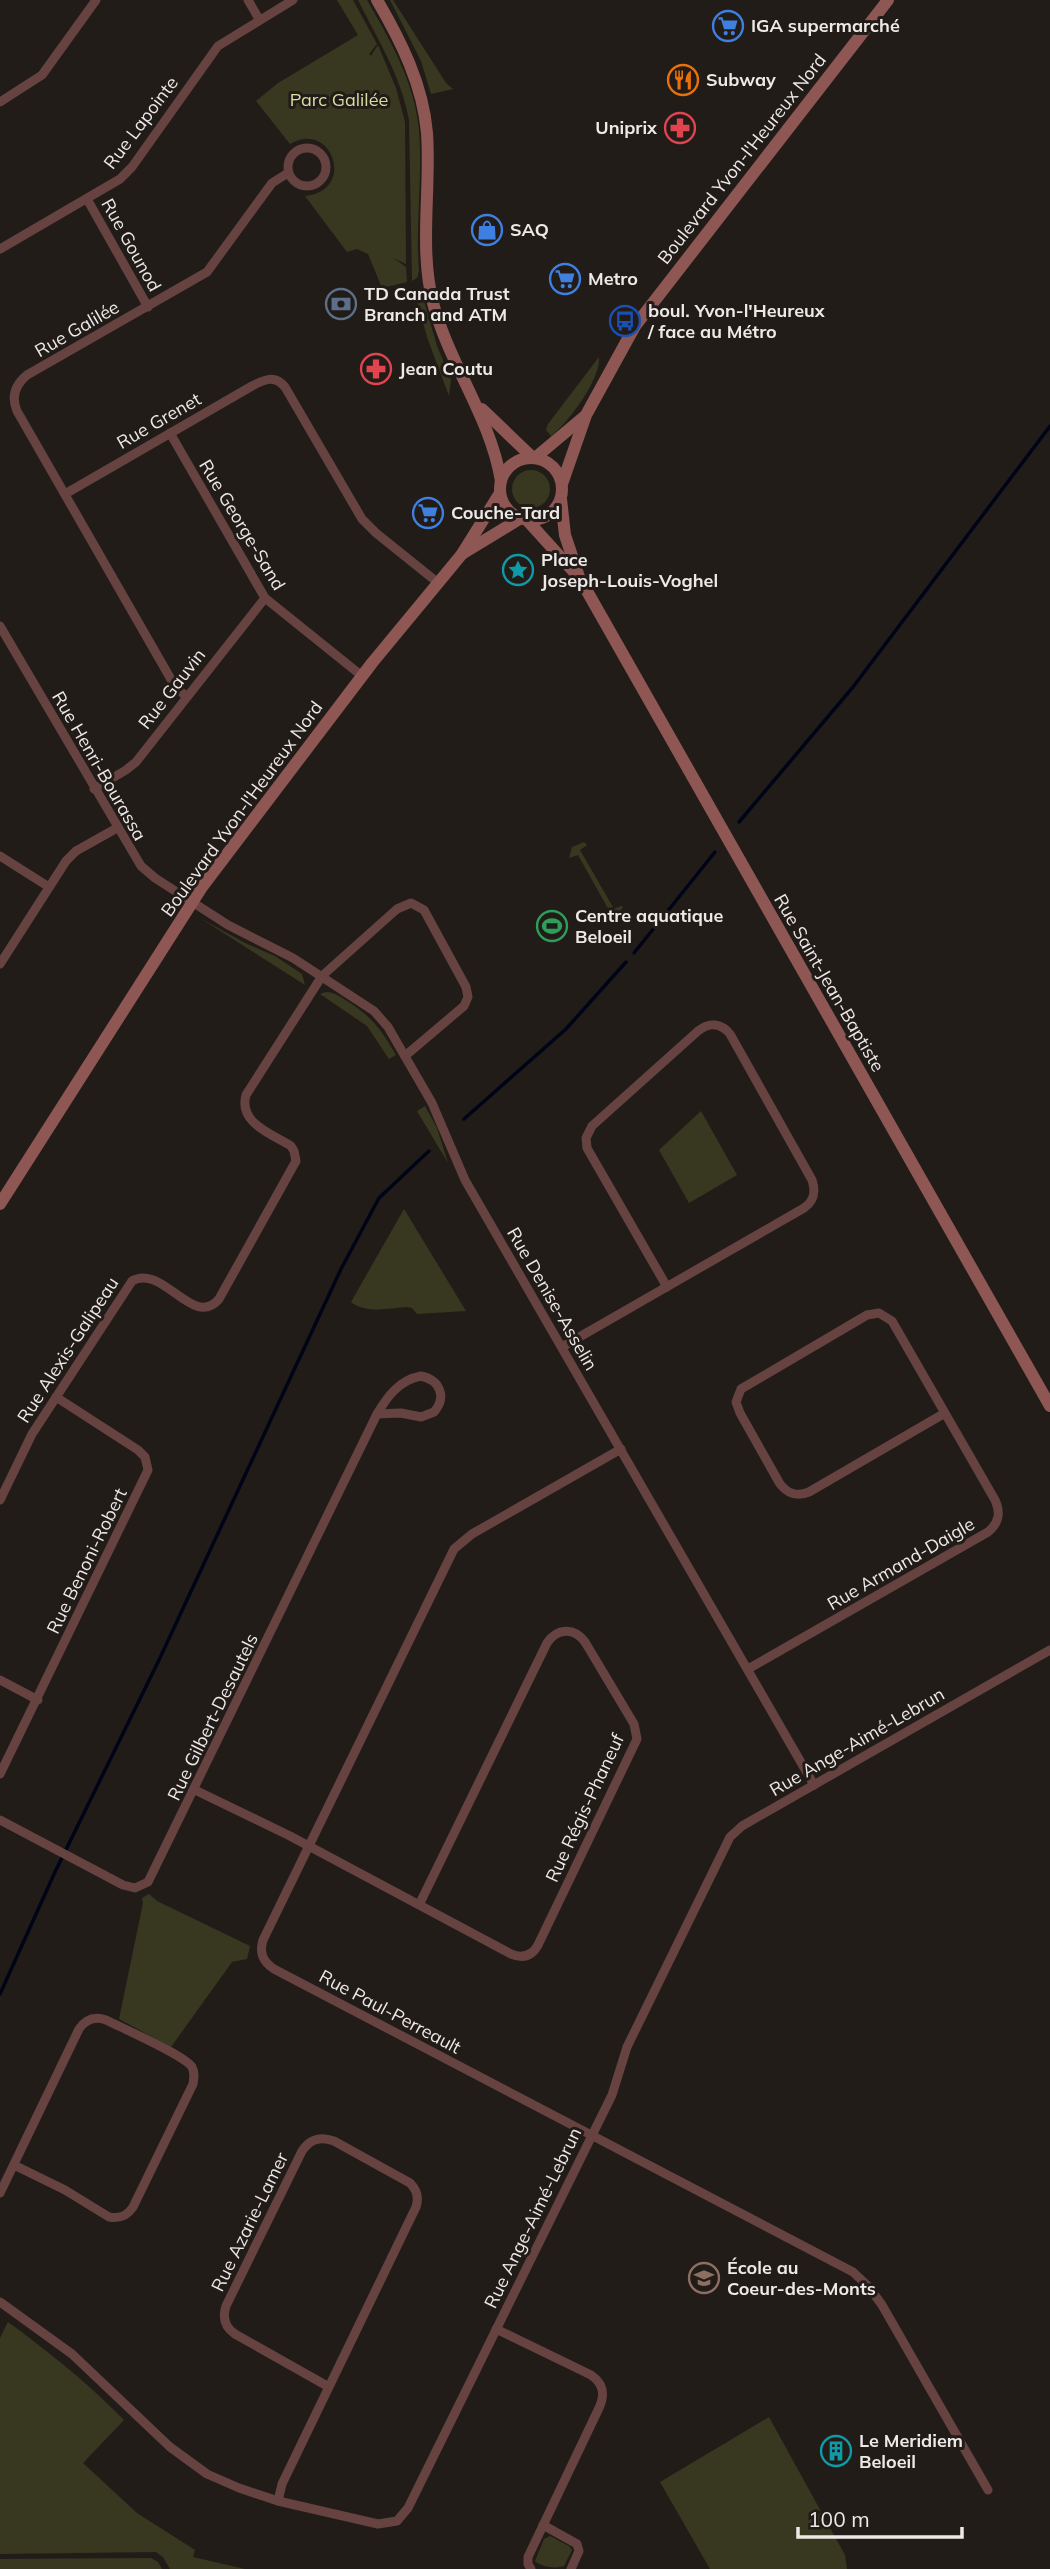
<svg xmlns="http://www.w3.org/2000/svg" width="1050" height="2569" viewBox="0 0 1050 2569" font-family="Mulish,sans-serif">
<rect width="100%" height="100%" fill="#221c19"/>
<!-- green -->
<g fill="#37381f">
<path d="M 337,0 L 353,0 L 377,44 L 369,54 L 371,56 L 378,45 L 396,88 L 405,122 L 406,264 L 393,258 L 406,267 L 407,282 L 382,288 L 368,254 L 357,249 L 347,252 L 305,196 C 357,191 332,119 290,144 L 256,101 L 278,83 L 358,35 Z"/>
<path d="M 358,0 L 367,0 C 390,40 415,83 419,130 C 423,177 415,224 419,271 L 417,278 L 412,281 L 409,120 C 401,76 378,40 358,0 Z"/>
<path d="M 390,0 L 393,0 L 446,83 L 453,89 L 431,94 L 421,61 Z"/>
<path d="M 416,298 L 421,298 L 424,301 L 437,346 L 451,379 L 449,396 L 428,340 Z"/>
<path d="M 599,357 C 601,379 568,423 551,436 L 546,430 L 548,424 Z"/>
<circle cx="531" cy="489" r="19"/>
<path d="M 584,842 L 587,845 L 580,850 L 614,909 L 621,906 L 623,907 L 612,921 L 606,921 L 603,918 L 610,912 L 578,855 L 569,858 L 572,847 Z"/>
<path d="M 200,918 L 245,943 L 275,956 L 302,974 L 305,985 Z"/>
<path d="M 326,992 C 334,992 339,996 347,1001 C 372,1017 381,1029 396,1055 L 389,1059 L 367,1026 L 320,994 Z"/>
<path d="M 425,1106 L 437,1128 L 448,1163 L 417,1111 Z"/>
<path d="M 701,1111 L 737,1175 L 689,1203 L 659,1150 Z"/>
<path d="M 404,1209 L 466,1311 L 417,1314 L 412,1308 L 407,1307 C 390,1308 365,1314 351,1302 Z"/>
<path d="M 149,1894 L 157,1901 L 250,1946 L 247,1959 L 232,1962 L 171,2047 L 119,2019 L 143,1903 L 142,1898 Z"/>
<path d="M 8,2322 C 49,2352 89,2384 124,2420 L 83,2463 L 137,2513 L 195,2550 L 193,2557 L 245,2569 L 170,2569 L 163,2557 L 156,2552 L 0,2554 L 0,2338 Z"/>
<path d="M 769,2417 L 845,2555 L 847,2569 L 710,2569 L 660,2482 Z"/>
<path d="M 550,2536 L 569,2546 L 572,2550 L 564,2566 C 556,2569 541,2567 535,2561 L 544,2539 Z"/>
<path d="M 151,2558 L 158,2562 L 162,2569 L 0,2569 L 0,2559 Z"/>
</g>
<g fill="none" stroke-linecap="round" stroke-linejoin="round">
<!-- stream -->
<g stroke="#000417" stroke-width="3.5">
<path d="M 739,822 L 853,687 L 1050,426"/>
<path d="M 634,953 L 715,852"/>
<path d="M 464,1119 L 566,1029 L 626,962"/>
<path d="M 0,1994 L 55,1872 L 159,1660 L 341,1269 L 379,1198 L 429,1151"/>
</g>
<!-- street -->
<g stroke="#664340" stroke-width="9">
<path d="M 248,0 L 259,19"/>
<path d="M 0,102 L 42,75 L 96,0"/>
<circle cx="307" cy="167" r="19"/>
<path d="M 87,199 L 148,307"/>
<path d="M 0,249 L 120,179 L 132,167 L 218,46 L 293,0"/>
<path d="M 170,433 L 265,598 L 362,676"/>
<path d="M 65,494 L 252,386 C 265,379 275,375 285,387 L 362,519 L 376,533 L 437,582"/>
<path d="M 0,626 L 141,866 L 155,878 L 228,925 L 293,958 L 374,1011 L 388,1027 L 432,1103 L 465,1180 L 814,1785"/>
<path d="M 186,696 L 176,688 L 17,411 C 11,397 15,385 27,375 L 207,272 L 272,183 L 288,173"/>
<path d="M 94,789 L 126,770 L 136,762 L 265,598"/>
<path d="M 0,856 L 49,887"/>
<path d="M 0,964 L 66,861 L 76,851 L 117,828"/>
<path d="M 562,1347 L 804,1208 C 814,1201 816,1192 812,1180 L 730,1034 C 721,1023 709,1022 698,1031 L 592,1126 L 586,1138 L 587,1148 L 667,1287"/>
<path d="M 421,1376 C 440,1380 447,1397 434,1412 L 421,1417 L 401,1413 L 377,1414 C 387,1397 399,1380 421,1376 Z"/>
<path d="M 621,1449 L 472,1534 L 454,1549 L 263,1940 C 259,1953 263,1962 274,1969 L 853,2272 L 869,2287 L 882,2305 L 988,2490"/>
<path d="M 0,1500 L 32,1434 L 132,1281 C 163,1263 193,1330 219,1299 L 296,1161 L 294,1151 L 291,1146 C 272,1134 238,1123 246,1095 L 322,976 L 397,909 L 411,903 L 424,910 L 466,987 L 468,997 L 464,1006 L 405,1056"/>
<path d="M 748,1669 L 988,1532 C 999,1523 1001,1513 995,1500 L 892,1321 L 879,1313 L 867,1315 L 741,1389 L 736,1402 L 740,1413 L 780,1484 C 788,1494 797,1497 809,1492 L 945,1413"/>
<path d="M 0,1680 L 38,1700"/>
<path d="M 0,1774 L 148,1470 L 145,1457 L 138,1450 L 56,1397"/>
<path d="M 195,1790 L 290,1836 L 511,1954 C 523,1959 532,1956 538,1945 L 637,1739 L 634,1724 L 585,1642 C 574,1627 557,1628 547,1643 L 419,1905"/>
<path d="M 0,1820 L 123,1885 L 135,1888 L 148,1882 L 377,1414"/>
<path d="M 0,2193 L 79,2029 C 86,2019 95,2016 106,2020 C 122,2028 184,2055 192,2067 C 195,2073 194,2078 193,2084 L 133,2207 C 127,2216 120,2219 109,2217 L 65,2190 L 14,2165"/>
<path d="M 0,2302 L 72,2354 L 170,2447 L 207,2474 L 239,2488 L 278,2501 L 378,2524 L 397,2521 L 408,2508 L 612,2095 L 627,2047 L 730,1837 L 742,1826 L 1050,1650"/>
<path d="M 496,2329 L 591,2375 C 604,2384 605,2395 599,2408 L 528,2557 L 528,2564 L 531,2569"/>
<path d="M 278,2501 L 282,2484 L 416,2207 C 419,2198 417,2190 410,2183 L 334,2141 C 320,2136 310,2139 302,2151 L 226,2306 C 222,2318 225,2327 235,2334 L 329,2387"/>
<path d="M 543,2525 L 577,2544 L 579,2551 L 571,2569"/>
</g>
<!-- secondary -->
<g stroke="#8e5753" stroke-width="12">
<path d="M 377,0 C 401,41 423,85 427,133 C 431,189 419,248 433,303 C 450,366 490,416 501,481"/>
<path d="M 482,409 L 532,457"/>
<path d="M 536,457 L 585,416"/>
<circle cx="531" cy="489" r="31"/>
<path d="M 562,484 L 586,415 L 635,326 L 888,0"/>
<path d="M 561,499 L 565,535 L 579,577 L 1050,1406"/>
<path d="M 526,519 L 574,572"/>
<path d="M 462,554 L 521,518"/>
<path d="M 0,1204 L 202,887 L 372,663 L 462,554 L 500,493"/>
</g>
</g>
<!-- icons -->
<defs>
<g id="supermarket-ring" transform="scale(1.575)"><circle r="9.5" fill="#221c19" stroke="#3f7fe0" stroke-width="1.5"/><path d="M-6-5.5h2.5l.6 2H6L4.5 2H-2.5L-4.4-4H-6ZM-1.5 3.2a1.3 1.3 0 1 0 .1 0ZM3 3.2a1.3 1.3 0 1 0 .1 0Z" fill="#3f7fe0"/></g>
<g id="restaurant-ring" transform="scale(1.575)"><circle r="9.5" fill="#221c19" stroke="#e8710a" stroke-width="1.5"/><path d="M-5-6h1v4h1v-4h1v4h1v-4h1v5L-1.5 .5V6h-2V.5L-5-1ZM5-6V6H3V1.5H1.5Q1.5-4 5-6Z" fill="#e8710a"/></g>
<g id="pharmacy-ring" transform="scale(1.575)"><circle r="9.5" fill="#221c19" stroke="#e0444e" stroke-width="1.5"/><path d="M-2-6h4v4h4v4h-4v4h-4v-4h-4v-4h4Z" fill="#e0444e"/></g>
<g id="shop-ring" transform="scale(1.575)"><circle r="9.5" fill="#221c19" stroke="#3f7fe0" stroke-width="1.5"/><path d="M-5-2.5h2.3a2.7 3.5 0 0 1 5.4 0H5L5.5 6h-11ZM-1.5-2.5h3a1.5 2.3 0 0 0-3 0Z" fill="#3f7fe0"/></g>
<g id="bank-ring" transform="scale(1.575)"><circle r="9.5" fill="#221c19" stroke="#5c6f8a" stroke-width="1.5"/><path d="M-6-4H6V4H-6ZM0-2.3a2.3 2.3 0 1 0 0 4.6a2.3 2.3 0 1 0 0-4.6Z" fill="#5c6f8a"/></g>
<g id="bus-ring" transform="scale(1.575)"><circle r="9.5" fill="#221c19" stroke="#1a4fb4" stroke-width="1.5"/><path d="M-5-6H5V4H4V6H2V4H-2V6H-4V4H-5ZM-3.5-4V0h7V-4ZM-3.5 1.2v1.5H-2V1.2ZM2 1.2v1.5H3.5V1.2Z" fill="#1a4fb4"/></g>
<g id="sight-ring" transform="scale(1.575)"><circle r="9.5" fill="#221c19" stroke="#0f9aa8" stroke-width="1.5"/><path d="M0-6L1.8-2.2L6-1.7L2.9 1.2L3.7 5.4L0 3.3L-3.7 5.4L-2.9 1.2L-6-1.7L-1.8-2.2Z" fill="#0f9aa8"/></g>
<g id="stadium-ring" transform="scale(1.575)"><circle r="9.5" fill="#221c19" stroke="#2e9e5b" stroke-width="1.5"/><path d="M0-5a6.5 5 0 1 0 0 10a6.5 5 0 1 0 0-10ZM-3.5-1.8h7v3.6h-7Z" fill="#2e9e5b"/></g>
<g id="school-ring" transform="scale(1.575)"><circle r="9.5" fill="#221c19" stroke="#8d6e63" stroke-width="1.5"/><path d="M0-5L7-2L0 1L-7-2ZM-4 1L0 2.5L4 1V4Q0 6-4 4Z" fill="#8d6e63"/></g>
<g id="building-ring" transform="scale(1.575)"><circle r="9.5" fill="#221c19" stroke="#0f9aa8" stroke-width="1.5"/><path d="M-4-6H4V6H1V3H-1V6H-4ZM-2.5-4.3h1.7v1.8h-1.7ZM.8-4.3h1.7v1.8H.8ZM-2.5-1h1.7V.8h-1.7ZM.8-1h1.7V.8H.8Z" fill="#0f9aa8"/></g>
</defs>
<g fill-rule="evenodd">
<use href="#supermarket-ring" x="728" y="26"/>
<use href="#restaurant-ring" x="683" y="80"/>
<use href="#pharmacy-ring" x="680" y="128"/>
<use href="#shop-ring" x="487" y="230"/>
<use href="#supermarket-ring" x="565" y="279"/>
<use href="#bank-ring" x="341" y="304"/>
<use href="#bus-ring" x="625" y="321"/>
<use href="#pharmacy-ring" x="376" y="369"/>
<use href="#supermarket-ring" x="428" y="513"/>
<use href="#sight-ring" x="518" y="570"/>
<use href="#stadium-ring" x="552" y="926"/>
<use href="#school-ring" x="704" y="2278"/>
<use href="#building-ring" x="836" y="2451"/>
</g>
<g text-anchor="middle" stroke-width="6" stroke-linejoin="round" paint-order="stroke">
<!-- poi labels -->
<g font-size="18" font-weight="bold" fill="#ede9e7" stroke="#221c19" text-anchor="start">
<text x="751" y="32">IGA supermarché</text>
<text x="706" y="86">Subway</text>
<text x="657" y="134" text-anchor="end">Uniprix</text>
<text x="510" y="236">SAQ</text>
<text x="588" y="285">Metro</text>
<text x="364" y="300">TD Canada Trust<tspan x="364" dy="21">Branch and ATM</tspan></text>
<text x="648" y="317">boul. Yvon-l'Heureux<tspan x="648" dy="21">/ face au Métro</tspan></text>
<text x="399" y="375">Jean Coutu</text>
<text x="451" y="519">Couche-Tard</text>
<text x="541" y="566">Place<tspan x="541" dy="21">Joseph-Louis-Voghel</tspan></text>
<text x="575" y="922">Centre aquatique<tspan x="575" dy="21">Beloeil</tspan></text>
<text x="727" y="2274">École au<tspan x="727" dy="21">Coeur-des-Monts</tspan></text>
<text x="859" y="2447">Le Meridiem<tspan x="859" dy="21">Beloeil</tspan></text>
</g>
<!-- park labels -->
<g font-size="18" fill="#dadd9f" stroke="#221c19">
<text x="339" y="106">Parc Galilée</text>
</g>
<!-- street labels -->
<g font-size="18" fill="#ede9e7" stroke="#221c19">
<text transform="translate(141 123) rotate(-53)" y="6">Rue Lapointe</text>
<text transform="translate(742 159) rotate(-52)" y="6">Boulevard Yvon-l'Heureux Nord</text>
<text transform="translate(131 245) rotate(61)" y="6">Rue Gounod</text>
<text transform="translate(77 329) rotate(-30)" y="6">Rue Galilée</text>
<text transform="translate(159 421) rotate(-30)" y="6">Rue Grenet</text>
<text transform="translate(242 525) rotate(59)" y="6">Rue George-Sand</text>
<text transform="translate(172 689) rotate(-52)" y="6">Rue Gauvin</text>
<text transform="translate(99 766) rotate(60)" y="6">Rue Henri-Bourassa</text>
<text transform="translate(242 809) rotate(-54)" y="6">Boulevard Yvon-l'Heureux Nord</text>
<text transform="translate(829 983) rotate(60)" y="6">Rue Saint-Jean-Baptiste</text>
<text transform="translate(552 1299) rotate(60)" y="6">Rue Denise-Asselin</text>
<text transform="translate(68 1350) rotate(-57)" y="6">Rue Alexis-Galipeau</text>
<text transform="translate(87 1561) rotate(-64)" y="6">Rue Benoni-Robert</text>
<text transform="translate(901 1564) rotate(-30)" y="6">Rue Armand-Daigle</text>
<text transform="translate(213 1717) rotate(-64)" y="6">Rue Gilbert-Desautels</text>
<text transform="translate(857 1742) rotate(-30)" y="6">Rue Ange-Aimé-Lebrun</text>
<text transform="translate(585 1808) rotate(-65)" y="6">Rue Régis-Phaneuf</text>
<text transform="translate(390 2012) rotate(28)" y="6">Rue Paul-Perreault</text>
<text transform="translate(533 2218) rotate(-64)" y="6">Rue Ange-Aimé-Lebrun</text>
<text transform="translate(250 2222) rotate(-64)" y="6">Rue Azarie-Lamer</text>
</g>
</g>
<!-- scale -->
<path d="M798 2527v10h164v-10" fill="none" stroke="#ede9e7" stroke-width="3.5"/>
<text x="808" y="2527" font-size="21" fill="#ede9e7" stroke="#221c19" stroke-width="5" paint-order="stroke">100 m</text>
</svg>
